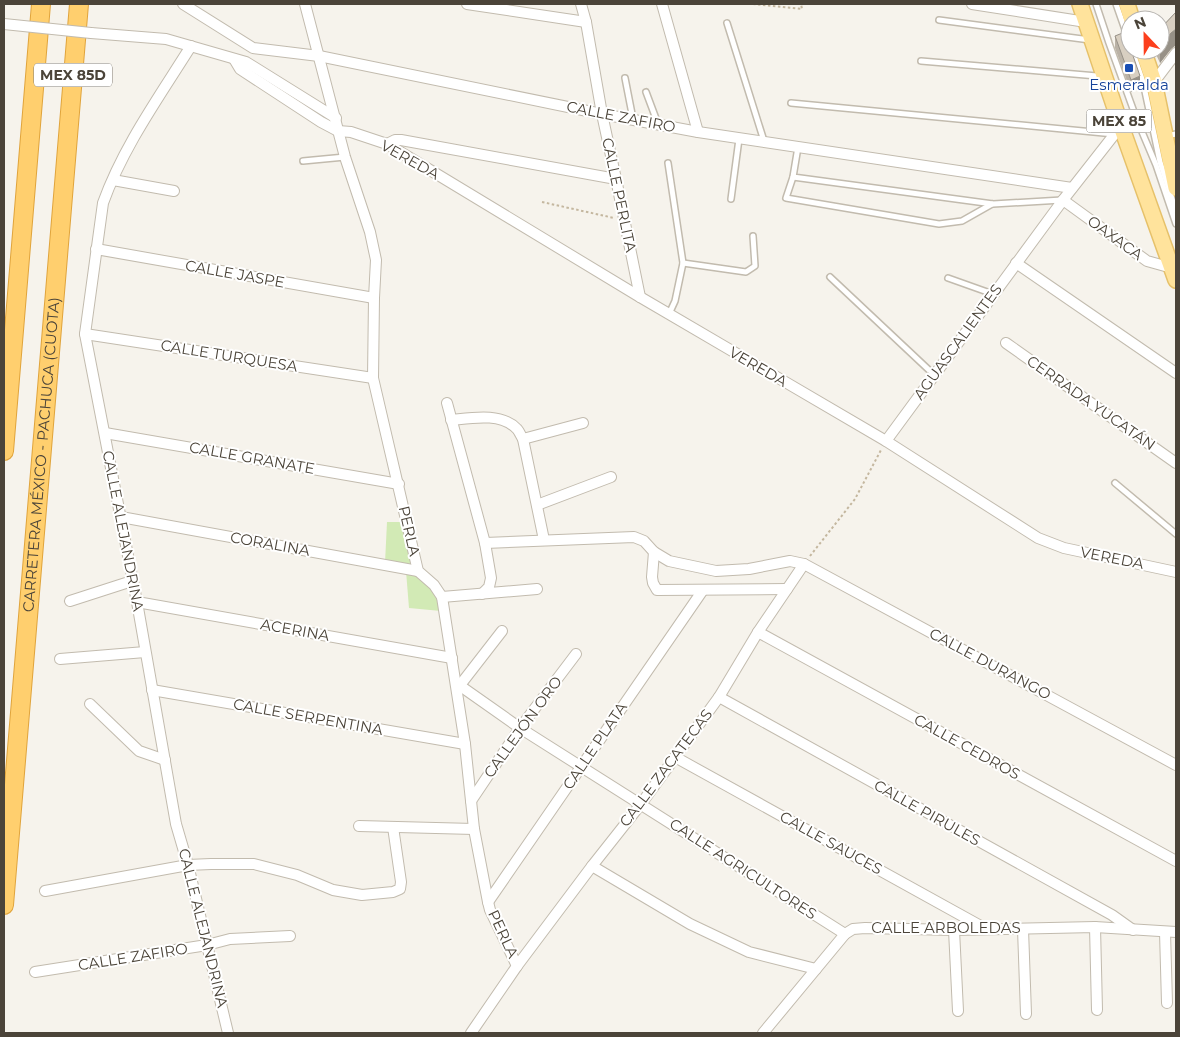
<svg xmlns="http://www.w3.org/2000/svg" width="1180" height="1037" viewBox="0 0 1180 1037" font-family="Montserrat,sans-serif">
<rect width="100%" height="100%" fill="#f6f3ec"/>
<!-- green -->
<g fill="#d2eab5">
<path d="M 387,522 L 405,522 L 416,568 L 385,563 Z"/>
<path d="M 406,571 L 418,574 L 432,586 L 441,611 L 409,608 Z"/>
</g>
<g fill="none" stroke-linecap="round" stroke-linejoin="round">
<!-- service casing -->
<g stroke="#c2bbae" stroke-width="8">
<g id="service">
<path d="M 1096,4 L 1109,43 L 1137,120 L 1156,165 L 1176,224"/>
<path d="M 1116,4 L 1130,44"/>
<path d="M 939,20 L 1090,40"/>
<path d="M 727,23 L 764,141"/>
<path d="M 1132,50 L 1143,82 L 1160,162 L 1176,211"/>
<path d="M 921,61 L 1097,76 L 1103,75"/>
<path d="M 625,78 L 633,119"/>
<path d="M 646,92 L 658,124"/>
<path d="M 791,103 L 1114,134"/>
<path d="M 1166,136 L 1176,134"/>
<path d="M 798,147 L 793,177 L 993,204 L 1062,200"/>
<path d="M 303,161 L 345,157"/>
<path d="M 668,163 L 683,263 L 675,301 L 669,314"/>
<path d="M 793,177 L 786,198 L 939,224 L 962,221 L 992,204"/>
<path d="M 731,199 L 739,139"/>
<path d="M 683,263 L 746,272 L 755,266 L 753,236"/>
<path d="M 830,277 L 929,370 L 935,374"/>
<path d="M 948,278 L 993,294"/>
<path d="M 1115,483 L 1176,534"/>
</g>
</g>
<!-- minor casing -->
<g stroke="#c2bbae" stroke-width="12">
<g id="minor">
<path d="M 183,4 L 253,48 L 319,56 L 602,114 L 698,132 L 1072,188"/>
<path d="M 305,4 L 345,157 L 370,232 L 376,260 L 374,298 L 373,378 L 418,571 L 434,585 L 442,597 L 465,744 L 474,829 L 488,902 L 490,910 L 517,966"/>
<path d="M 467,4 L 586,22"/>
<path d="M 581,4 L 586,22 L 602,114 L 616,179 L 640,297"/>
<path d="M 662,4 L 698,132"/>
<path d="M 972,4 L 1086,22"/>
<path d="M 91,33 L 166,39 L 246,62 L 336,118"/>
<path d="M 191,46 C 159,97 123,147 103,203 L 85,334 L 137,602 L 176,824 L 188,865 L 228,1033"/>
<path d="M 234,59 L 240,69 L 321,122 L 338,131 L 351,132 L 387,144 L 640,297 L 886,441 L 1038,538 L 1064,548 L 1176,572"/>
<path d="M 1154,82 L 1176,53"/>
<path d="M 387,144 L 395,140 L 401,140 L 616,179"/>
<path d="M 113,180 L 174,191"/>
<path d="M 1063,200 L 1147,261 L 1172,268"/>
<path d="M 96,249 L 374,298"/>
<path d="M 1016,263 L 1176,373"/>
<path d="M 85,334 L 373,378"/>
<path d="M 1006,343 L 1176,463"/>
<path d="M 447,403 L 485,543 L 491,578 L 489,587 L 482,594"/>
<path d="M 451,420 C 471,418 501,412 517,429 C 519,431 521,436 523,439 L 544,540"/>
<path d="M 105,433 L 399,484"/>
<path d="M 523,439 L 583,423"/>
<path d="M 886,441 L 1063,200 L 1121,126"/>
<path d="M 537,505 L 611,477"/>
<path d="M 121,517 L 418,571"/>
<path d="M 485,543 L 634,537 L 644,541 L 654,552 L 669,561 L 716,571 L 749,569 L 790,561 L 804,564 L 1176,765"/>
<path d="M 654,552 L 652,577 L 653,583 L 657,590 L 787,589"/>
<path d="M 442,597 L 537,589"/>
<path d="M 70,601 L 132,581"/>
<path d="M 137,602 L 452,658"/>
<path d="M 758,632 L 1176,861"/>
<path d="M 60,659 L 145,652"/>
<path d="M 459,685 L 520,728 L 845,934"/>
<path d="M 457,689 L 502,631"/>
<path d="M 152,690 L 465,744"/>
<path d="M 719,697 L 1112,915 L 1133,930"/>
<path d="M 90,704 L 139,751 L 165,760"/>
<path d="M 675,757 L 986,929"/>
<path d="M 471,801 L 520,728 L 576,654"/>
<path d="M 359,826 L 474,829"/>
<path d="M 592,866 L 690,924 L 749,952 L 816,969"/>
<path d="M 45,891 L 188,865 L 211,864 L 254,864 L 297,875 L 333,890 L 362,895 L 393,892 L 400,889 L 401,882 L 393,827"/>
<path d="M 488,902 L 703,590"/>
<path d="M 1095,927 L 1097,1010"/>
<path d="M 1023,929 L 1026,1014"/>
<path d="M 954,930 L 958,1011"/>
<path d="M 1165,932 L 1167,1003"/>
<path d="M 35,972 L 207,945 L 230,939 L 290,936"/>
<path d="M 471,1033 L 517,966 L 592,866 L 641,804 L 719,697 L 758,632 L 804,564"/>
<path d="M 763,1033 L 845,934 L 853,929 L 865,928 L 954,930 L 1095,927 L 1176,932"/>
</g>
</g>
<!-- primary casing -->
<g stroke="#e6c16a" stroke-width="18">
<g id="primary">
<path d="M 1080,4 L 1121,126 L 1176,280"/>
<path d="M 1127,4 L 1132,20"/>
<path d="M 1143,50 L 1154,82 L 1176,188"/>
</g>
</g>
<!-- motorway casing -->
<g stroke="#e0a43c" stroke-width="20">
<g id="motorway">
<path d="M 4,451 L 41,4"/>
<path id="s1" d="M 4,905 L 79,4"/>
</g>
</g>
<!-- path -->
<g stroke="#c4b79f" stroke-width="2" stroke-dasharray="2.5 2.5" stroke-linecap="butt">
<path d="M 753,4 L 802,9 L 801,4"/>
<path d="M 542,202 L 614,218"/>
<path d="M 810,556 L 855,499 L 881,450"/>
</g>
<!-- service -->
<use href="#service" stroke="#fff" stroke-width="5"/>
<!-- minor -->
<use href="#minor" stroke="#fff" stroke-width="10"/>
<!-- primary -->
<use href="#primary" stroke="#ffe39c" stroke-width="15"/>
<!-- motorway -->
<use href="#motorway" stroke="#ffcf6e" stroke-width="18"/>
<!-- minor-bridge casing -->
<g stroke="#c2bbae" stroke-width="12" stroke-linecap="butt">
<path id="minor-bridge" d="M 4,24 L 91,33"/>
</g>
<!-- minor-bridge -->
<use href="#minor-bridge" stroke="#fff" stroke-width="10"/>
</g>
<!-- wall -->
<g fill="#bab2a6">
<path d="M 1176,12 L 1176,45 L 1171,49 L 1160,63 L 1154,50 L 1160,50 L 1160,29 Z"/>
<path d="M 1115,36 L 1128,41 L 1140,88 L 1131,92 L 1115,48 Z"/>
</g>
<!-- shaded-wall -->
<g fill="#979187">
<path d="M 1176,29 L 1176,45 L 1171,49 L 1160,63 L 1160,47 L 1171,33 Z"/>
<path d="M 1140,76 L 1140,88 L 1131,92 L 1131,80 Z"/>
</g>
<!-- building -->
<g fill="#d8cfc1" stroke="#979187">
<path d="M 1176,12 L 1176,29 L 1171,33 L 1160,47 L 1160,29 Z"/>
<path d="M 1125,32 L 1128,36 L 1128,40 L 1130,46 L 1130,50 L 1131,50 L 1140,76 L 1131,80 L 1115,36 Z"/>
</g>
<!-- markers -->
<rect fill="#1a4fb4" stroke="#fff" stroke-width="2" x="1124" y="63" width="10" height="10" rx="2.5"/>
<g text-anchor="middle" stroke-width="4" stroke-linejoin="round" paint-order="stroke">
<!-- shield labels -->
<g fill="#fff" stroke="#817c74" stroke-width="1">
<rect x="34" y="63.5" width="78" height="23" rx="4"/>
<rect x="1086.5" y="109.5" width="65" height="23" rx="4"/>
</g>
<g font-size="14" font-weight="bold" fill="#4b4439">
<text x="73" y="80">MEX 85D</text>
<text x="1119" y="126">MEX 85</text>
</g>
<!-- transit labels -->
<g font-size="15" fill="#164399" stroke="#fff">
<text x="1129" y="90">Esmeralda</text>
</g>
<!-- street labels -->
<g font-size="15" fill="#4b4439" stroke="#fff">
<text transform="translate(621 117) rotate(11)" y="5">CALLE ZAFIRO</text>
<text transform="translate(410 160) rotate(29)" y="5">VEREDA</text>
<text transform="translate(619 195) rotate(78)" y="5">CALLE PERLITA</text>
<text transform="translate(1115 238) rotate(36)" y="5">OAXACA</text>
<text transform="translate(235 274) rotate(10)" y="5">CALLE JASPE</text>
<text transform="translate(958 342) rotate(-54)" y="5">AGUASCALIENTES</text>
<text transform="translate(229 356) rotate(9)" y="5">CALLE TURQUESA</text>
<text transform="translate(758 367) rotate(30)" y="5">VEREDA</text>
<text transform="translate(1091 403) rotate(35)" y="5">CERRADA YUCATÁN</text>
<text dy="5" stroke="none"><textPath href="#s1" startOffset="452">CARRETERA MÉXICO - PACHUCA (CUOTA)</textPath></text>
<text transform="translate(252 458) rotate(10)" y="5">CALLE GRANATE</text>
<text transform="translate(123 531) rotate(79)" y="5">CALLE ALEJANDRINA</text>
<text transform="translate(409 531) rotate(77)" y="5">PERLA</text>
<text transform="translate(270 544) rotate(10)" y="5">CORALINA</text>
<text transform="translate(1112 558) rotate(11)" y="5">VEREDA</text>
<text transform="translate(295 630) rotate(10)" y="5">ACERINA</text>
<text transform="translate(990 664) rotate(28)" y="5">CALLE DURANGO</text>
<text transform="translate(308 717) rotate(10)" y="5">CALLE SERPENTINA</text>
<text transform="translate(523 727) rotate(-54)" y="5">CALLEJÓN ORO</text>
<text transform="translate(595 746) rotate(-56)" y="5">CALLE PLATA</text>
<text transform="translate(967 747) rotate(29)" y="5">CALLE CEDROS</text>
<text transform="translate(666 768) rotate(-53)" y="5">CALLE ZACATECAS</text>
<text transform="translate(927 813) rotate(29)" y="5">CALLE PIRULES</text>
<text transform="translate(831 843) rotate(29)" y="5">CALLE SAUCES</text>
<text transform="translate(743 869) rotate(33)" y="5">CALLE AGRICULTORES</text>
<text transform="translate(203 928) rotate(76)" y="5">CALLE ALEJANDRINA</text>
<text x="946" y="933">CALLE ARBOLEDAS</text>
<text transform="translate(503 934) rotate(65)" y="5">PERLA</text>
<text transform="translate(133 957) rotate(-9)" y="5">CALLE ZAFIRO</text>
</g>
</g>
<!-- border -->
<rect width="1180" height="1037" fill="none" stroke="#4b4439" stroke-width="10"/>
<!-- north arrow -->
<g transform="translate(1145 35) rotate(338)"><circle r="24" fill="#ffffff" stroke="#b7b4b0"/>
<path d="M0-4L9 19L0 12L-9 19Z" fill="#fc3f1d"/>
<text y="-8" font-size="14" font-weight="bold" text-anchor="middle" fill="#4b4439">N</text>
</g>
</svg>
